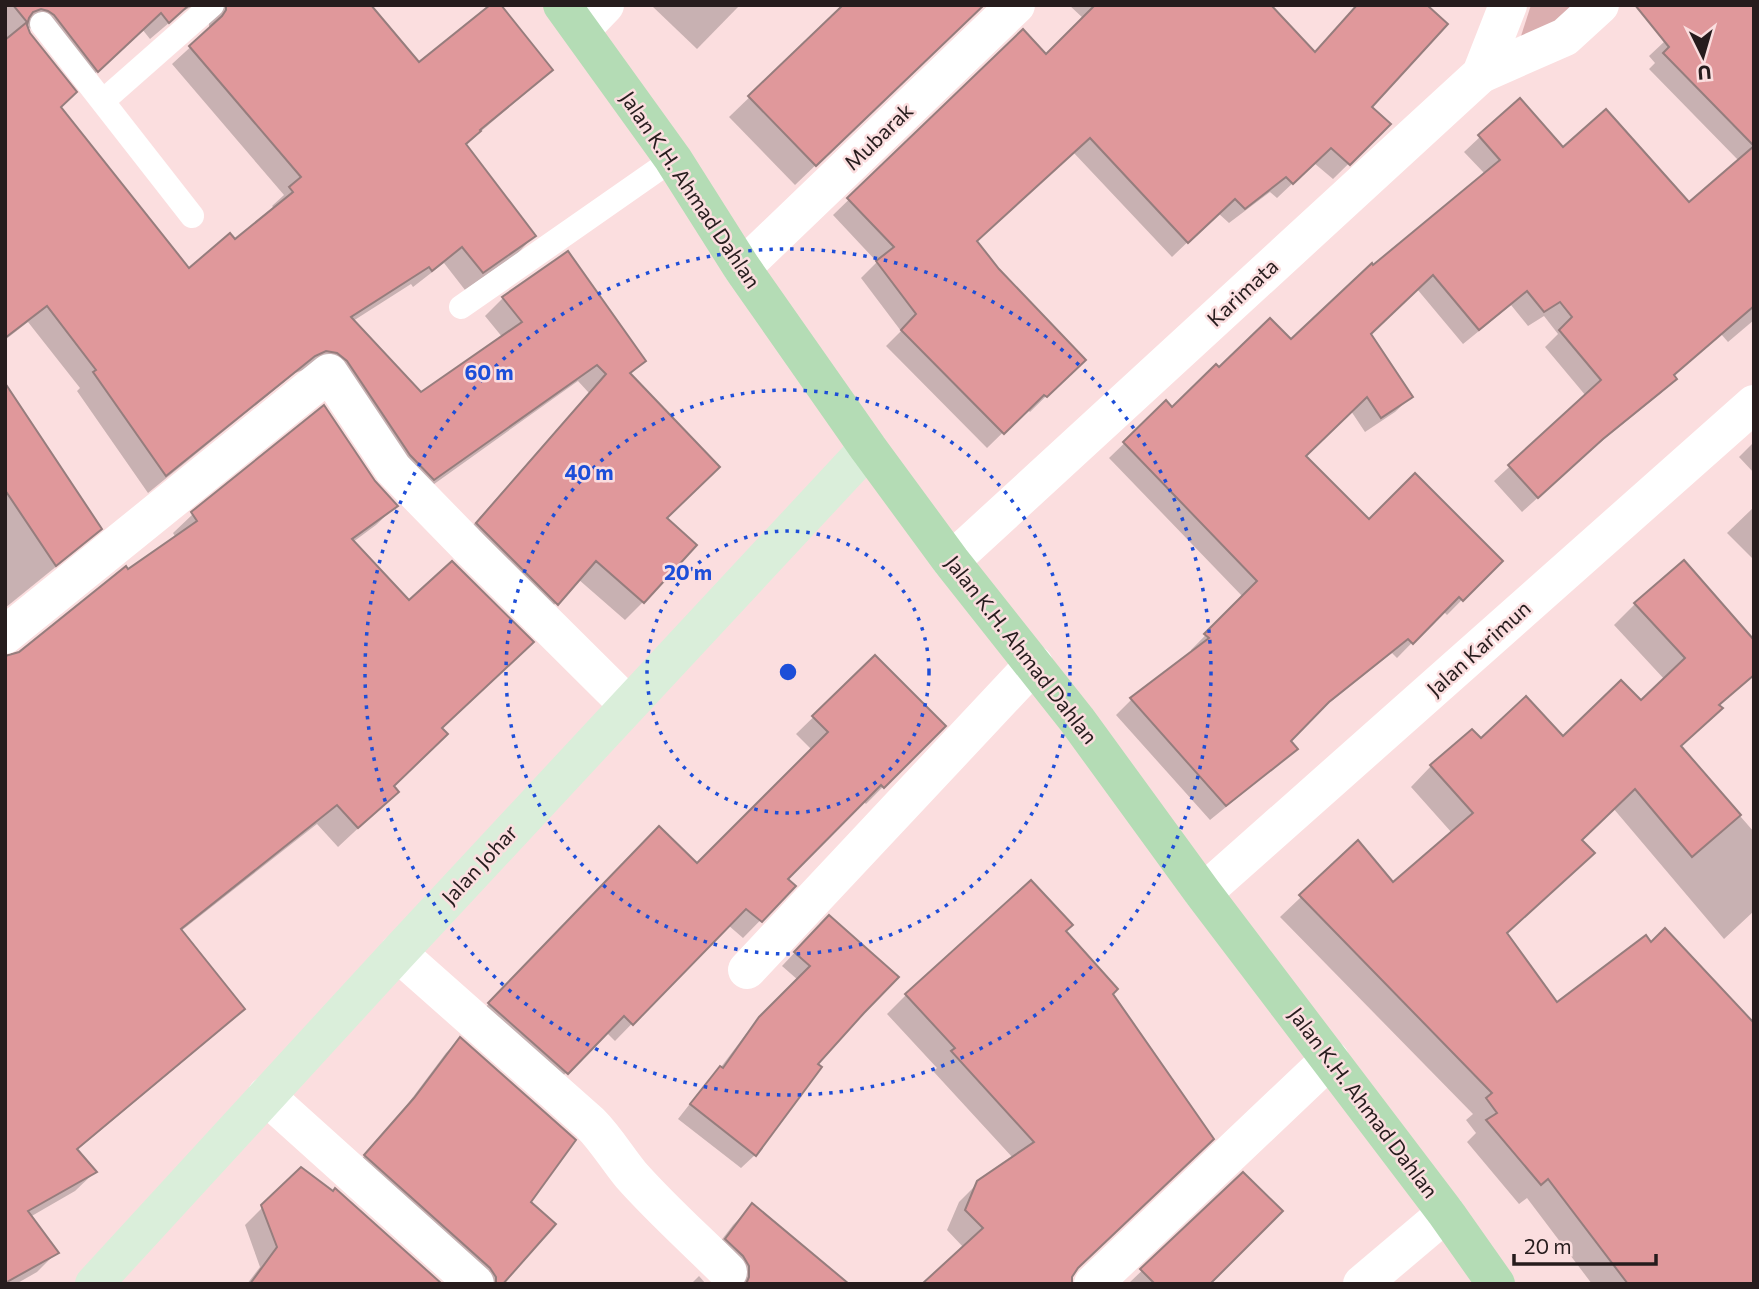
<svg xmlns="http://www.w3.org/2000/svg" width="1759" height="1289" viewBox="0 0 1759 1289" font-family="Commissioner,sans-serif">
<rect width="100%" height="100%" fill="#fbdedf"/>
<!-- green -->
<path fill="#dbaeaf" d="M 1531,5 L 1582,5 L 1566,20 L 1521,36 Z"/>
<!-- shadow -->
<g fill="#0003" fill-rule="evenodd">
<path d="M 5,5 L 368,5 L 419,65 L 551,70 L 533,87 L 465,145 L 534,236 L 517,254 L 465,290 L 444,263 L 413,287 L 411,284 L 353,321 L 421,394 L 503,338 L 485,316 L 503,298 L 644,361 L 630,375 L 665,518 L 643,602 L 625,620 L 578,579 L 539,621 L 459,541 L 589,393 L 578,381 L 416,497 L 306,369 L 295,373 L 148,493 L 77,391 L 80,388 L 28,322 L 5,340 ZM 191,7 L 199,8 L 209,20 L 209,30 L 172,64 L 284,195 L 272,206 L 275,209 L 235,241 L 189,271 L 59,107 L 26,27 L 30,28 L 36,32 L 80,88 L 142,29 L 150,39 L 183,11 Z"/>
<path d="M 651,5 L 740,5 L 697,49 Z"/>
<path d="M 845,5 L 982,5 L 795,185 L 729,117 Z"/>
<path d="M 1069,5 L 1268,5 L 1314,54 L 1358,5 L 1432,5 L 1428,9 L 1370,108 L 1389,124 L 1333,179 L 1314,163 L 1277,198 L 1270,192 L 1229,223 L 1218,213 L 1172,257 L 1073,152 L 976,241 L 997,270 L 1083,360 L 1030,412 L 1027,409 L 987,448 L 886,346 L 901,331 L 861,278 L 877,262 L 833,215 L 1022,32 L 1046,56 L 1084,19 Z"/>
<path d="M 1754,5 L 1754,320 L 1728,342 L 1721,334 L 1673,376 L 1675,379 L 1660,394 L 1586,454 L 1522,512 L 1494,481 L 1586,396 L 1545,347 L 1558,334 L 1544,316 L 1528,326 L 1511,305 L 1463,344 L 1417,289 L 1369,334 L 1411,397 L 1395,412 L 1365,432 L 1351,411 L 1304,456 L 1369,522 L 1500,561 L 1447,615 L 1443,611 L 1397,658 L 1392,653 L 1313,716 L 1288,741 L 1295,748 L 1280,763 L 1210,820 L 1116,715 L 1131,700 L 1193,653 L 1191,650 L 1243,597 L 1109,458 L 1166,403 L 1172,409 L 1219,369 L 1291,342 L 1373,267 L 1485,174 L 1464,152 L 1519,100 L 1563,149 L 1689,205 L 1739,161 L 1649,69 L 1655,63 L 1649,56 L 1665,41 Z"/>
<path d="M 5,426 L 99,529 L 79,548 L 5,608 Z"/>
<path d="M 1754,442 L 1754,473 L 1739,457 Z"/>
<path d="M 374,482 L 396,506 L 376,525 L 353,542 L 441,729 L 392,786 L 397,792 L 338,847 L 317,824 L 181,931 L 243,1009 L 223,1028 L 76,1151 L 95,1172 L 75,1191 L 30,1217 L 56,1253 L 37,1272 L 16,1284 L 5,1284 L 5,658 L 20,654 L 127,571 L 176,538 L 173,533 L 193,514 Z"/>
<path d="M 1754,507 L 1754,560 L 1727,533 Z"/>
<path d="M 1683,562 L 1748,680 L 1718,706 L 1700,729 L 1680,747 L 1754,832 L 1754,911 L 1724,939 L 1613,808 L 1580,840 L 1506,934 L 1754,1284 L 1592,1284 L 1527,1198 L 1519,1204 L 1467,1142 L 1476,1133 L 1466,1120 L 1473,1114 L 1280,917 L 1358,843 L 1393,884 L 1452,833 L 1411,787 L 1431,766 L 1472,731 L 1481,740 L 1563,739 L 1641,703 L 1665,680 L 1614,625 L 1635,604 Z"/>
<path d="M 875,657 L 943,726 L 866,804 L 863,801 L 786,879 L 794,886 L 743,938 L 728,925 L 615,1041 L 606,1032 L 549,1090 L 472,1021 L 659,829 L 697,865 L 812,750 L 796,734 Z"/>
<path d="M 815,931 L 815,1064 L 755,1155 L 741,1168 L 678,1119 L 707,1082 L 721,1067 L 746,1034 L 798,980 L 782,966 Z"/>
<path d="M 1064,932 L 1110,994 L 1075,1269 L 1070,1278 L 964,1248 L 947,1230 L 959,1202 L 979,1182 L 1013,1158 L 933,1071 L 937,1068 L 887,1014 L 906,995 Z"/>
<path d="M 460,1039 L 528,1202 L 500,1284 L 478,1284 L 352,1170 L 401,1113 L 446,1053 Z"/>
<path d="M 301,1169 L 439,1284 L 247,1284 L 260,1267 L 245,1225 Z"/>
<path d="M 1243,1174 L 1208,1284 L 1128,1284 Z"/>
<path d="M 752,1206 L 751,1284 L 730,1284 L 707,1259 L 733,1225 Z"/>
<path d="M 699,1276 L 706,1284 L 691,1284 Z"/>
</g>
<!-- building -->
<g fill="#e0989b" stroke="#967d7d" stroke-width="2">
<path d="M 13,5 L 189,5 L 169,23 L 161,13 L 98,72 L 54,15 L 48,11 L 41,9 L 33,12 L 29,18 L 27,25 L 30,33 L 77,92 L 61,107 L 189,268 L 230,233 L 235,239 L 293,192 L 289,187 L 301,177 L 189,46 L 222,16 L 226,10 L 226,5 L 371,5 L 419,62 L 490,5 L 501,5 L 553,70 L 480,130 L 481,131 L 466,144 L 536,236 L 483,273 L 462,247 L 432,271 L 429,267 L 351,317 L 421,392 L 522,322 L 502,297 L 568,251 L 646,361 L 630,373 L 720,467 L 667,518 L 697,545 L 644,603 L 596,561 L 558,605 L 476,523 L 606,374 L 597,365 L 434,480 L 410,455 L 347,361 L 337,353 L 326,351 L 315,356 L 166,476 L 93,372 L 96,370 L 47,306 L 5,338 L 5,40 L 27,22 Z"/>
<path d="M 843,5 L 984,5 L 816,166 L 748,96 Z"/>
<path d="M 1095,5 L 1271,5 L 1315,52 L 1357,5 L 1427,5 L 1448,24 L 1372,107 L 1391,124 L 1350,165 L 1331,148 L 1293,184 L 1286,177 L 1245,209 L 1235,199 L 1188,243 L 1090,138 L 977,241 L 999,269 L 1086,360 L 1047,397 L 1044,395 L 1004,434 L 901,330 L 916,314 L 876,261 L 894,247 L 847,198 L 1023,29 L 1046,54 Z"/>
<path d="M 1635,5 L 1754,5 L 1754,146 L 1663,53 L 1669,47 Z"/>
<path d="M 1520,98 L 1563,147 L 1606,109 L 1689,202 L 1754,146 L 1754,306 L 1674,375 L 1677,379 L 1603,439 L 1538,498 L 1508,465 L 1601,380 L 1559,330 L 1572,317 L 1560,302 L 1544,312 L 1527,291 L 1479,330 L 1433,275 L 1371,334 L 1413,397 L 1381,418 L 1367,397 L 1306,456 L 1369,519 L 1415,473 L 1503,561 L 1463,601 L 1459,597 L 1413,644 L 1408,639 L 1329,702 L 1291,741 L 1298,749 L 1226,806 L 1130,698 L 1209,638 L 1204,634 L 1257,581 L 1123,442 L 1166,400 L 1172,407 L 1216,364 L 1219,367 L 1270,318 L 1291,339 L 1372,263 L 1373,265 L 1500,160 L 1478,135 Z"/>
<path d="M 5,383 L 102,529 L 56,566 L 5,490 Z"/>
<path d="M 324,405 L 375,481 L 398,506 L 352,539 L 409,600 L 452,561 L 534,642 L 442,728 L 448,734 L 394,786 L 399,792 L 358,828 L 337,805 L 181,929 L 245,1009 L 77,1149 L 97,1172 L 28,1211 L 59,1253 L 5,1283 L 5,656 L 19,652 L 126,566 L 128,569 L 197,521 L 191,512 Z"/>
<path d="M 1684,560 L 1754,640 L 1754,675 L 1719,705 L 1723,708 L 1681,746 L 1741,815 L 1692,857 L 1635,789 L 1582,840 L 1595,853 L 1507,933 L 1557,1002 L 1646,935 L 1651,942 L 1665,928 L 1754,1023 L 1754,1284 L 1628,1284 L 1548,1179 L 1541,1185 L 1486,1120 L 1497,1113 L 1486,1098 L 1492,1093 L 1299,895 L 1358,840 L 1393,882 L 1473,813 L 1430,765 L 1472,729 L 1481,738 L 1526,696 L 1563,736 L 1621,680 L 1641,700 L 1685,658 L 1634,603 Z"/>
<path d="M 875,655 L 946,726 L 884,788 L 881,785 L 788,879 L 796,886 L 762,922 L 746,909 L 633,1025 L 624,1016 L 568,1074 L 488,1003 L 659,826 L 697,863 L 828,732 L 812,716 Z"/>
<path d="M 1031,880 L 1073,925 L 1066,931 L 1118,989 L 1113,994 L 1214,1139 L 1078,1268 L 1072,1277 L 1072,1284 L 922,1284 L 983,1228 L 965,1210 L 977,1181 L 1034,1142 L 951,1051 L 955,1048 L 905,994 Z"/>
<path d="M 829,915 L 899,977 L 864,1013 L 818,1064 L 822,1067 L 756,1156 L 690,1104 L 720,1066 L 723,1068 L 759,1017 L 810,966 L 794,952 Z"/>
<path d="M 460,1037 L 576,1140 L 531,1202 L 556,1224 L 503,1284 L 496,1284 L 496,1277 L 490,1268 L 364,1155 L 414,1098 Z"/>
<path d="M 301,1167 L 333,1191 L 335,1188 L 442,1284 L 250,1284 L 277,1247 L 261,1205 Z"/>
<path d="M 1243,1172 L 1283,1211 L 1210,1284 L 1155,1284 L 1140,1269 Z"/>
<path d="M 752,1203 L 849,1284 L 746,1284 L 749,1277 L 749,1266 L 743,1256 L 725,1239 Z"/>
</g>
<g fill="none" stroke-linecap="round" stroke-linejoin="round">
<!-- lane -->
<g stroke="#fff" stroke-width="24">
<path d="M 42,24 L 192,216"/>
<path d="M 103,101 L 212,5"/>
<path d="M 461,307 L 673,159"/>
</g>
<!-- street -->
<g stroke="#fff" stroke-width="38">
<path d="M 581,30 L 605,5"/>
<path d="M 1481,74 L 1565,37 L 1600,5"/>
<path d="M 742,268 L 1016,5"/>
<path d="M 951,561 L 1481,74 L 1508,5"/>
<path d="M 5,635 L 329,373 L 393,469 L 471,549 L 628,705"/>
<path d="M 1203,893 L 1754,404"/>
<path d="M 398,953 L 590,1123 C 606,1139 617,1158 631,1175 C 661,1209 696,1240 728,1272"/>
<path d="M 747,970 L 1034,664"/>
<path d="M 266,1096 L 475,1284"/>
<path d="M 1093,1284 L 1330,1059"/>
<path d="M 1362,1284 L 1446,1213"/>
</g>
<!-- secondary -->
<path stroke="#daeeda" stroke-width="38" d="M 94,1284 L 398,953 L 868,448"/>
<!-- primary -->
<path stroke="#b4dcb5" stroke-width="38" d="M 562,5 L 673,159 L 742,268 L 868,448 L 951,561 L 1077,720 L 1203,893 L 1446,1213 L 1496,1284"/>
</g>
<!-- distance rings -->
<g fill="none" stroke="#1d4ed8" stroke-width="3.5" stroke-dasharray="3.5 7">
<circle cx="788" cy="672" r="141"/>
<circle cx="788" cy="672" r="282"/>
<circle cx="788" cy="672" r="423"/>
</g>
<g text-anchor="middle" stroke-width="5" stroke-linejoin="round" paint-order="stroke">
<!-- street labels -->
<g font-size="21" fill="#261c1d" stroke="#fbdedf">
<text transform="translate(879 137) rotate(-44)" y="7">Mubarak</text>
<text transform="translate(690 190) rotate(56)" y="7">Jalan K.H. Ahmad Dahlan</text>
<text transform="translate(1243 293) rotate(-43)" y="7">Karimata</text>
<text transform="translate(1479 649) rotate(-42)" y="7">Jalan Karimun</text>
<text transform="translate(1021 650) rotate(52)" y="7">Jalan K.H. Ahmad Dahlan</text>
<text transform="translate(480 865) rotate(-47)" y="7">Jalan Johar</text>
<text transform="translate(1363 1103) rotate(53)" y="7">Jalan K.H. Ahmad Dahlan</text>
</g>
</g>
<circle cx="788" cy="672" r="10" fill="#1d4ed8" stroke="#fbdedf" stroke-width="3.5"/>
<g font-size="21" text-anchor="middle" font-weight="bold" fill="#1d4ed8" stroke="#fbdedf" stroke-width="5" stroke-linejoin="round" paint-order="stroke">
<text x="489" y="380">60 m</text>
<text x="589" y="480">40 m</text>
<text x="688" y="580">20 m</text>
</g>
<!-- border -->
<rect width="1759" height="1289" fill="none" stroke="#261c1d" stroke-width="14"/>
<!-- north arrow -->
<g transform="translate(1703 56) rotate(175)" stroke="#fbdedf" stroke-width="5" paint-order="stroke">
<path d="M0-5L12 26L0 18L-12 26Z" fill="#261c1d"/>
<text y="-10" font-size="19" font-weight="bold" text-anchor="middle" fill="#261c1d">U</text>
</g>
<!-- scale -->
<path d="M1514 1254v10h142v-10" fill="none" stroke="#261c1d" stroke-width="3.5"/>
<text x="1524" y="1254" font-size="21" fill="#261c1d" stroke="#fbdedf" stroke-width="5" paint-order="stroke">20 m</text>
</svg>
